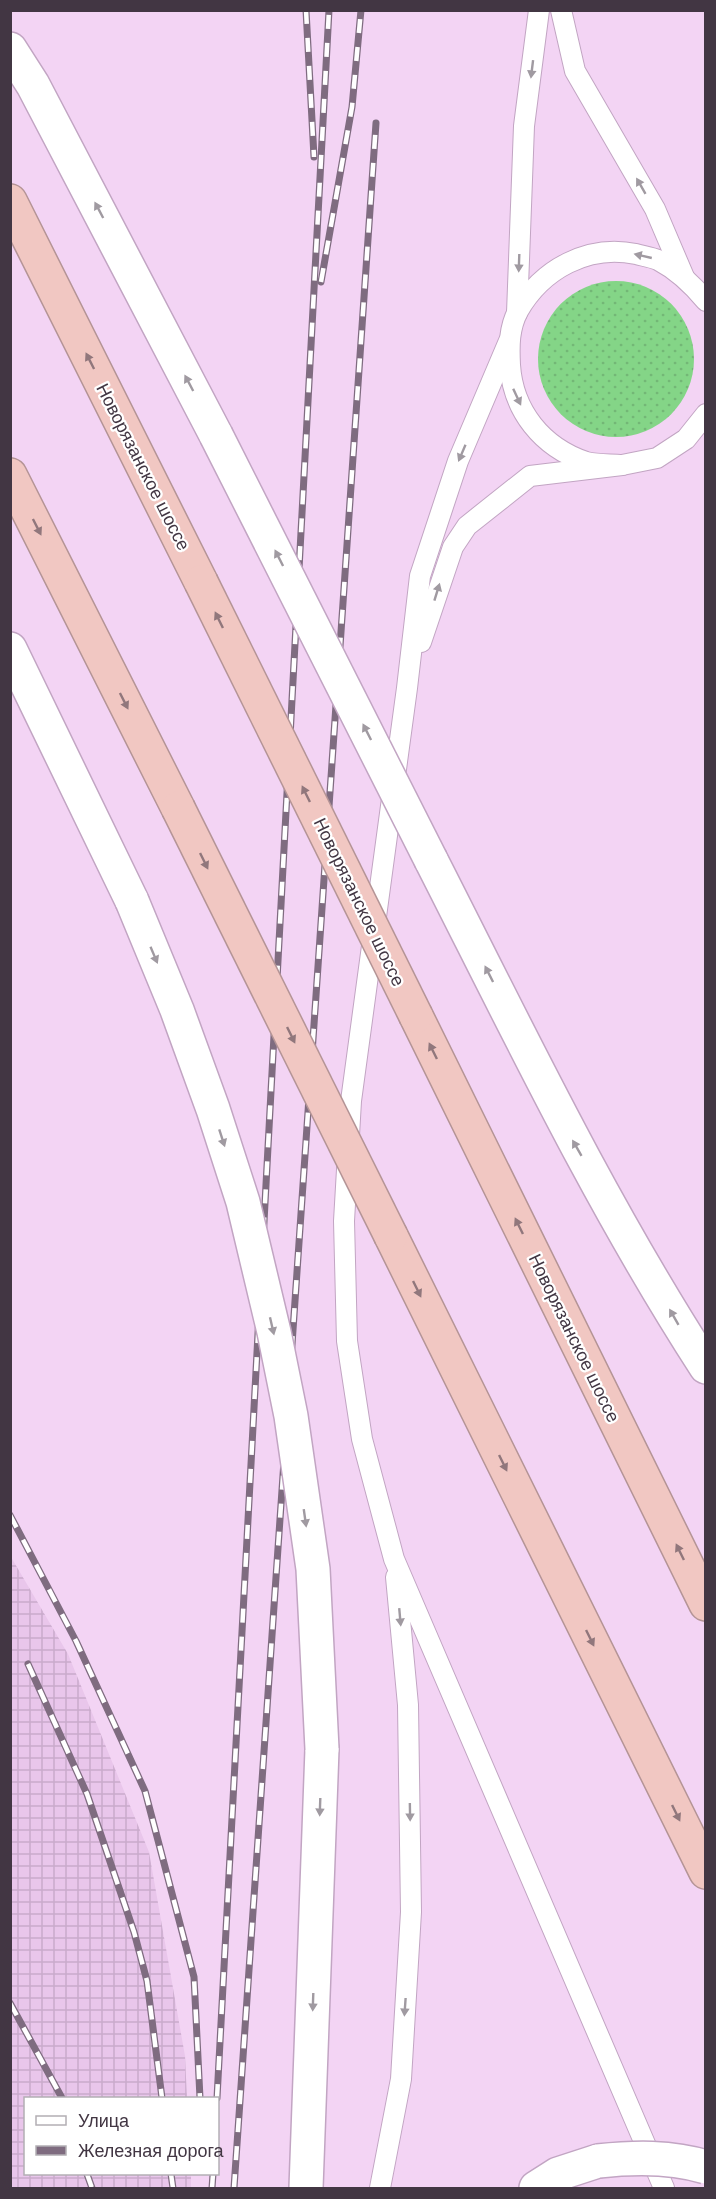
<svg xmlns="http://www.w3.org/2000/svg" width="716" height="2199" viewBox="0 0 716 2199" font-family="Arial,sans-serif">
<defs>
<pattern id="industrial-grid" width="8" height="8" patternUnits="userSpaceOnUse" patternTransform="scale(1.5)"><rect width="8" height="8" fill="#e9c6eb"/><path d="M0 4h8M4 0v8" fill="none" stroke="#c9abcb"/></pattern>
<pattern id="green-dots" width="8" height="8" patternUnits="userSpaceOnUse" patternTransform="scale(1.5)"><rect width="8" height="8" fill="#84d587"/><path d="M2 2h.1M6 6h.1" fill="none" stroke="#73b776" stroke-width="1.8" stroke-linecap="round"/></pattern>
</defs>
<rect width="100%" height="100%" fill="#f3d4f4"/>
<!-- industrial -->
<path fill="url(#industrial-grid)" d="M 11,1557 L 68,1654 L 149,1852 L 185,2056 L 187,2098 L 26,2098 L 26,2174 L 191,2174 L 191,2188 L 11,2188 Z"/>
<!-- green -->
<circle fill="url(#green-dots)" cx="616" cy="359" r="78"/>
<g fill="none" stroke-linecap="round" stroke-linejoin="round">
<!-- lane casing -->
<g stroke="#c2a5c3" stroke-width="22">
<g id="lane">
<path d="M 561,10 L 575,71 L 655,209 L 684,277"/>
<path d="M 517,313 L 524,126 L 539,10"/>
<path d="M 509,341 L 458,461 L 420,576 L 407,688 L 351,1101 L 344,1221 L 347,1341 L 362,1439 L 394,1559 L 664,2188"/>
<path d="M 622,465 C 611,464 597,465 586,462 C 542,447 513,411 510,365 C 509,346 509,328 518,311 C 542,269 588,244 636,254 C 643,256 651,257 658,260 C 677,270 692,284 706,301"/>
<path d="M 421,642 L 453,547 L 467,526 L 530,476 L 622,465 L 657,458 L 686,439 L 706,414"/>
<path d="M 380,2188 L 401,2079 L 411,1912 L 408,1705 L 396,1577"/>
</g>
</g>
<!-- secondary casing -->
<g stroke="#c2a5c3" stroke-width="36">
<g id="secondary">
<path d="M 10,49 L 33,85 L 216,435"/>
<path d="M 10,649 L 132,901"/>
<path d="M 431,860 C 518,1031 601,1205 706,1367"/>
<path d="M 306,2188 L 322,1749"/>
<path d="M 536,2188 L 558,2174 L 598,2161"/>
</g>
</g>
<!-- highway casing -->
<g stroke="#b49496" stroke-width="36">
<g id="highway">
<path d="M 10,201 L 201,582"/>
<path d="M 10,475 L 178,808"/>
<path d="M 416,1016 L 706,1604"/>
<path d="M 391,1236 L 706,1872"/>
</g>
</g>
<!-- lane -->
<use href="#lane" stroke="#fff" stroke-width="20"/>
<!-- secondary -->
<use href="#secondary" stroke="#fff" stroke-width="33"/>
<!-- highway -->
<use href="#highway" stroke="#f1c7c2" stroke-width="33"/>
<!-- rail casing -->
<g stroke="#7f6c80" stroke-width="7">
<g id="rail">
<path d="M 306,10 L 314,157"/>
<path d="M 321,282 L 352,107 L 361,10"/>
<path d="M 10,1515 L 76,1641 L 145,1791 L 194,1977 L 200,2098"/>
<path d="M 28,1664 L 87,1794 L 134,1932 L 147,1981 L 162,2098"/>
<path d="M 10,2003 L 62,2098"/>
<path d="M 217,2098 L 329,10"/>
<path d="M 87,2174 L 92,2188"/>
<path d="M 171,2174 L 173,2188"/>
<path d="M 212,2188 L 213,2174"/>
<path d="M 234,2188 L 376,123"/>
</g>
</g>
<!-- rail -->
<use href="#rail" stroke="#fff" stroke-width="4.5" stroke-dasharray="14" stroke-linecap="butt"/>
<!-- secondary-bridge casing -->
<g stroke="#c2a5c3" stroke-width="36" stroke-linecap="butt">
<g id="secondary-bridge">
<path d="M 216,435 L 431,860"/>
<path d="M 132,901 L 177,1010 L 213,1109 L 243,1202 L 274,1332 L 291,1416 L 313,1569 L 322,1749"/>
<path d="M 598,2161 C 634,2157 671,2156 706,2167"/>
</g>
</g>
<!-- highway-bridge casing -->
<g stroke="#b49496" stroke-width="36" stroke-linecap="butt">
<g id="highway-bridge">
<path d="M 201,582 L 416,1016"/>
<path d="M 178,808 L 391,1236"/>
</g>
</g>
<!-- secondary-bridge -->
<use href="#secondary-bridge" stroke="#fff" stroke-width="33"/>
<!-- highway-bridge -->
<use href="#highway-bridge" stroke="#f1c7c2" stroke-width="33"/>
</g>
<!-- one-way arrows -->
<defs><path id="oneway-solid" d="M-6-.8H1V-3.2L6.5 0L1 3.2V.8H-6Z" transform="scale(1.5)"/></defs>
<g fill="#a09aa1">
<use href="#oneway-solid" transform="translate(532 69) rotate(97)"/>
<use href="#oneway-solid" transform="translate(641 186) rotate(-120)"/>
<use href="#oneway-solid" transform="translate(99 210) rotate(-118)"/>
<use href="#oneway-solid" transform="translate(643 256) rotate(-167)"/>
<use href="#oneway-solid" transform="translate(519 263) rotate(92)"/>
<use href="#oneway-solid" transform="translate(189 383) rotate(-118)"/>
<use href="#oneway-solid" transform="translate(517 397) rotate(65)"/>
<use href="#oneway-solid" transform="translate(462 453) rotate(113)"/>
<use href="#oneway-solid" transform="translate(279 558) rotate(-117)"/>
<use href="#oneway-solid" transform="translate(437 592) rotate(-73)"/>
<use href="#oneway-solid" transform="translate(367 732) rotate(-117)"/>
<use href="#oneway-solid" transform="translate(154 955) rotate(67)"/>
<use href="#oneway-solid" transform="translate(489 974) rotate(-117)"/>
<use href="#oneway-solid" transform="translate(222 1138) rotate(72)"/>
<use href="#oneway-solid" transform="translate(577 1148) rotate(-120)"/>
<use href="#oneway-solid" transform="translate(674 1317) rotate(-120)"/>
<use href="#oneway-solid" transform="translate(272 1326) rotate(77)"/>
<use href="#oneway-solid" transform="translate(305 1518) rotate(82)"/>
<use href="#oneway-solid" transform="translate(400 1617) rotate(85)"/>
<use href="#oneway-solid" transform="translate(320 1807) rotate(92)"/>
<use href="#oneway-solid" transform="translate(410 1812) rotate(89)"/>
<use href="#oneway-solid" transform="translate(313 2002) rotate(92)"/>
<use href="#oneway-solid" transform="translate(405 2007) rotate(94)"/>
</g>
<g fill="#91777c">
<use href="#oneway-solid" transform="translate(90 361) rotate(-117)"/>
<use href="#oneway-solid" transform="translate(37 527) rotate(63)"/>
<use href="#oneway-solid" transform="translate(219 620) rotate(-116)"/>
<use href="#oneway-solid" transform="translate(124 701) rotate(63)"/>
<use href="#oneway-solid" transform="translate(306 794) rotate(-116)"/>
<use href="#oneway-solid" transform="translate(204 861) rotate(64)"/>
<use href="#oneway-solid" transform="translate(291 1035) rotate(64)"/>
<use href="#oneway-solid" transform="translate(433 1051) rotate(-116)"/>
<use href="#oneway-solid" transform="translate(519 1226) rotate(-116)"/>
<use href="#oneway-solid" transform="translate(417 1289) rotate(64)"/>
<use href="#oneway-solid" transform="translate(503 1463) rotate(64)"/>
<use href="#oneway-solid" transform="translate(680 1552) rotate(-116)"/>
<use href="#oneway-solid" transform="translate(590 1638) rotate(64)"/>
<use href="#oneway-solid" transform="translate(676 1813) rotate(64)"/>
</g>
<g text-anchor="middle" stroke-width="4.5" stroke-linejoin="round" paint-order="stroke">
<!-- street labels -->
<g font-size="18" fill="#423643" stroke="#fff">
<text transform="translate(143 467) rotate(63)" y="6">Новорязанское шоссе</text>
<text transform="translate(359 902) rotate(64)" y="6">Новорязанское шоссе</text>
<text transform="translate(574 1338) rotate(64)" y="6">Новорязанское шоссе</text>
</g>
</g>
<!-- border -->
<rect width="716" height="2199" fill="none" stroke="#423643" stroke-width="24"/>
<!-- legend -->
<rect x="24" y="2097" width="195" height="78" fill="#ffffff" stroke="#b3afb4" stroke-width="1.5"/>
<rect x="36" y="2116" width="30" height="9" fill="#ffffff" stroke="#b3afb4" stroke-width="1.5"/>
<text x="78" y="2127" font-size="18" fill="#423643">Улица</text>
<rect x="36" y="2146" width="30" height="9" fill="#7f6c80" stroke="#b3afb4" stroke-width="1.5"/>
<text x="78" y="2157" font-size="18" fill="#423643">Железная дорога</text>
</svg>
